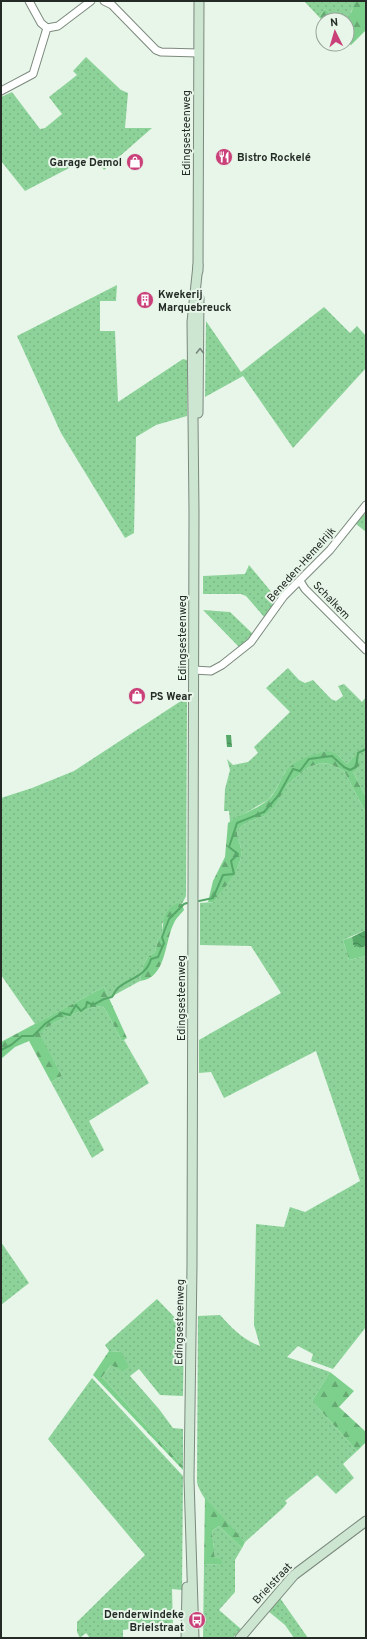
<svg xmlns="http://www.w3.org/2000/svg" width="367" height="1639" viewBox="0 0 367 1639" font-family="Overpass,sans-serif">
<defs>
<pattern id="grass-dots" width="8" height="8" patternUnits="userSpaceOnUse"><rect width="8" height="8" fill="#8dd399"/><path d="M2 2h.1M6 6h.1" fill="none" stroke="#7ab584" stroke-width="1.8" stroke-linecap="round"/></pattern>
<pattern id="forest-firs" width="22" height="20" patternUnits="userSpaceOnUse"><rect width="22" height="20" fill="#7dd08c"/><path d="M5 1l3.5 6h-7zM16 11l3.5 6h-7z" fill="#66a972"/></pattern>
<pattern id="water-waves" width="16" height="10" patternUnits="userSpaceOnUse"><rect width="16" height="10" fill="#55a867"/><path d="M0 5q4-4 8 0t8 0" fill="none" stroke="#468955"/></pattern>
</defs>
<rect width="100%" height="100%" fill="#e7f6e9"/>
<!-- grass -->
<g fill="url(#grass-dots)">
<path d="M 304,1 L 354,1 C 354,9 350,14 346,20 L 337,20 L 325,9 L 319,17 Z"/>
<path d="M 86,57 L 121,90 L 128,93 L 125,128 L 152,128 L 104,170 L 94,155 L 25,191 L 1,161 L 1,97 L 12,92 L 40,129 L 45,128 L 62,114 L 49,97 L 77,75 L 73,71 Z"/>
<path d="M 117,285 L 116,301 L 100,301 L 100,331 L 115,331 L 118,402 L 183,359 L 187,360 L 187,416 L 156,425 L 136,437 L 134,533 L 125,538 L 61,433 L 17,336 Z"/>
<path d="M 324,307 L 350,333 L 357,326 L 366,336 L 366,368 L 293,448 L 243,376 L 205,397 L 206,321 L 241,372 Z"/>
<path d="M 364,514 L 366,516 L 366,532 L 355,523 Z"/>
<path d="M 249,565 L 278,600 L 265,618 L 246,596 L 241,594 L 203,594 L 203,576 L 245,574 Z"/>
<path d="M 203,610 L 230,612 L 253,634 L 239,647 Z"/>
<path d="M 288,668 L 299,680 L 305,683 L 313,680 L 331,699 L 336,701 L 343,696 L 338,686 L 344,684 L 362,702 L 366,697 L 366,797 L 353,772 L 355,755 L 347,764 L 337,754 L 285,772 L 275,791 L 268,800 L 230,822 L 229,811 L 224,811 L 225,789 L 230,770 L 227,759 L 233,765 L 248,762 L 258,753 L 254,747 L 290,712 L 266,688 Z"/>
<path d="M 187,697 L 186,896 L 182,904 L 179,903 L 162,924 L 163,934 L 158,940 L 155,952 L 148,957 L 143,966 L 140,981 L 109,998 L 104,987 L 35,1024 L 1,975 L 1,798 L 32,788 L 74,771 Z"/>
<path d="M 321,763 L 330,764 L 344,771 L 366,813 L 366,930 L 343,940 L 349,960 L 366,956 L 366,1327 L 333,1369 L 311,1361 L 313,1354 L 298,1346 L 287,1357 L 330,1372 L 312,1401 L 357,1451 L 343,1464 L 354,1478 L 336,1494 L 317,1475 L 285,1501 L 287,1503 L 283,1508 L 245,1542 C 231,1527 201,1502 197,1482 L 198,1316 L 220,1315 C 232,1328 243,1340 260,1346 L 254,1325 L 256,1224 L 284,1227 L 290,1207 L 305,1212 L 360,1181 L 316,1051 L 224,1098 L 211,1072 L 199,1073 L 199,1040 L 281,993 L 251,946 L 200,945 L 200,903 L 214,902 C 224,887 244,867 241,849 C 240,842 237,838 237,830 L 246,823 L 264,816 L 288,784 L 309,767 Z"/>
<path d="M 102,1006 L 105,1009 L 122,1041 L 124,1040 L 149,1083 L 89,1121 L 104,1150 L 92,1158 L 51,1082 L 62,1076 L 39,1035 C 48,1022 86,1007 102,1006 Z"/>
<path d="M 1,1242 L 29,1283 L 1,1305 Z"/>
<path d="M 157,1299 L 184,1327 L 183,1396 L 160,1395 L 139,1369 L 130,1376 L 159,1409 L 173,1428 L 183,1429 L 183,1466 L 102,1377 L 121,1352 L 109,1351 L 105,1345 Z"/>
<path d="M 92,1378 L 183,1476 L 182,1590 L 172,1589 L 173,1626 L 155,1625 L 123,1630 L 123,1638 L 90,1638 L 86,1633 L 80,1638 L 77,1632 L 77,1622 L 145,1555 L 48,1439 Z"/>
<path d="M 219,1526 L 242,1548 L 235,1560 L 235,1592 L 219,1610 L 241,1629 L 233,1638 L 203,1638 L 204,1564 L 222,1565 L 215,1558 L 212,1531 Z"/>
<path d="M 280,1598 L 308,1638 L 294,1638 L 285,1625 L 268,1611 Z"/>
</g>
<!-- forest -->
<g fill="url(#forest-firs)">
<path d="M 354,1 L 366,1 L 366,30 L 351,45 L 347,42 L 346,20 L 352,11 Z"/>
<path d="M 325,9 L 337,20 L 323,21 L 319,17 Z"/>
<path d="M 328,751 L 337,754 L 347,764 L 355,755 L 361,764 L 353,772 L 366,797 L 366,813 L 344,771 L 330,764 L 321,763 L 309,767 L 288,784 L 275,805 L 264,816 L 246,823 L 237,830 C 237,838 240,842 241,849 C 244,867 224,888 214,902 L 208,902 L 213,881 L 225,857 L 228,823 C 240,814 256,810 268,800 C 276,793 279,782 284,774 C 293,760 313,754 328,751 Z"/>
<path d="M 179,903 L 182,904 L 184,910 C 181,914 176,918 174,923 C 164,942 167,978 140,981 L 143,966 L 148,957 L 155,952 L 158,940 L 163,934 C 162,921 165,907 179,903 Z"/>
<path d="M 352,937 L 353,945 L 360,948 L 366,946 L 366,956 L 349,960 L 343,940 Z"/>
<path d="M 104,987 L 127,1038 L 122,1041 L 105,1009 L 102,1006 C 87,1007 47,1022 40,1035 L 62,1076 L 51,1082 L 29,1041 L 15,1047 L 1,1059 L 1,1042 Z"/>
<path d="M 109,1351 L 121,1352 L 129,1367 L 123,1371 L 111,1365 L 102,1377 L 183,1466 L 183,1470 L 93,1375 Z"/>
<path d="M 330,1372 L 354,1391 L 339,1407 L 366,1432 L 366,1442 L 357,1451 L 312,1401 Z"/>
<path d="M 205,1498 L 245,1542 L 242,1548 L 219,1526 L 212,1531 L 215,1558 L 221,1559 L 222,1565 L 204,1564 Z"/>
</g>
<!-- water -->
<g fill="url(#water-waves)">
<path d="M 226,735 L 231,735 L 232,747 L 227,747 Z"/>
<path d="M 366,930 L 366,946 L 360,948 L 353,945 L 352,937 Z"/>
</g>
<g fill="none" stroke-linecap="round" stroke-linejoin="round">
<!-- stream -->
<g stroke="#55a867" stroke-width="2">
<path d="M 199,901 L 213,898 L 223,875 L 234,874 L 231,861 L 238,854 L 229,847 L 237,823 L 264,812 L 278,796 L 293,769 L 300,771 L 309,759 L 332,756 L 344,767 L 350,770 L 356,767 L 358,753 L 366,749"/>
<path d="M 1,1050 L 11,1045 L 22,1036 L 33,1036 L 46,1023 L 62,1013 L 70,1015 L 76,1005 L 81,1011 L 86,1007 L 87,1002 L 93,1005 L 104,999 L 112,997 C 114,994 116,989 119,987 C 131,978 147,975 151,959 L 158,957 L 164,943 L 162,937 L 169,919 L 184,904 L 187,903"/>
</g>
<!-- street casing -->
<g stroke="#7c897d" stroke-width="9">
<g id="street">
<path d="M 29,1 L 41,23 L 47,28 L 58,26 L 91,1"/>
<path d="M 104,1 L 112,5 L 156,50 L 161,52 L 199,53"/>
<path d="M 1,91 L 33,74 L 47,28"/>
<path d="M 300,581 L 305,589 L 366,650"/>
<path d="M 193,670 L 211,671 L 222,665 L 251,642 L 284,596 L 330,550 L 366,505"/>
</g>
</g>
<!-- secondary casing -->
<g stroke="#7c897d" stroke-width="11">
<g id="secondary">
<path d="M 198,271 L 199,1"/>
<path d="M 198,413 L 199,298"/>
<path d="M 186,1638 L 187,1587"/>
<path d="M 194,1638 L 189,1479 L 192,1265 L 194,512 L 192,322 L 198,265"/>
<path d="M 240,1638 L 294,1575 L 366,1521"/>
</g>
</g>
<!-- street -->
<use href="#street" stroke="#fff" stroke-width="7"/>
<!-- secondary -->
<use href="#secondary" stroke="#cde6d2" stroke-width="9"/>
</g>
<!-- one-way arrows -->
<defs><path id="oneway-chevron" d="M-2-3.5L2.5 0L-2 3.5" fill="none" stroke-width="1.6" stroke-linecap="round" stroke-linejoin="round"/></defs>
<use stroke="#78887c" href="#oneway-chevron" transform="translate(200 351) rotate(-89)"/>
<!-- icons -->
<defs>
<g id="restaurant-disc" transform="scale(0.9)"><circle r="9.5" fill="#ca4079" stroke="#e7f6e9"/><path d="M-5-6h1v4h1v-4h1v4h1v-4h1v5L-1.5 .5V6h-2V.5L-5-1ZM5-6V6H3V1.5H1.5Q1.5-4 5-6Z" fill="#fff"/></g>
<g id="shop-disc" transform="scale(0.9)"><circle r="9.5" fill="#ca4079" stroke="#e7f6e9"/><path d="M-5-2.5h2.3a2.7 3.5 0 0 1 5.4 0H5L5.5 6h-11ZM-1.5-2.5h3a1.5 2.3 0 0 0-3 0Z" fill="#fff"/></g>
<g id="building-disc" transform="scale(0.9)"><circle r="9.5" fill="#ca4079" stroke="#e7f6e9"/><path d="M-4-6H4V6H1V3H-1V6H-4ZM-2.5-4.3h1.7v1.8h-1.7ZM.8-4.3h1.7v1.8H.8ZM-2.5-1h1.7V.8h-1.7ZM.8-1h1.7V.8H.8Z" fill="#fff"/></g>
<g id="bus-disc" transform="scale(0.9)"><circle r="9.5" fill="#ca4079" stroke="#e7f6e9"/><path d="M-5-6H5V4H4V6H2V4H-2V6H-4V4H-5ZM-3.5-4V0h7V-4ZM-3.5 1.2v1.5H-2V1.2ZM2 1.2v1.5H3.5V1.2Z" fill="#fff"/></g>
</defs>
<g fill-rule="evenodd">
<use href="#restaurant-disc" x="224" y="157"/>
<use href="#shop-disc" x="135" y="162"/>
<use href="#building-disc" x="145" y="300"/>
<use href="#shop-disc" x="137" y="696"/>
<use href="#bus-disc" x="197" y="1620"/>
</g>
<g text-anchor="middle" stroke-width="4" stroke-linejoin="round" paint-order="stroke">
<!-- street labels -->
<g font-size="11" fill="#242a25" stroke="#e7f6e9">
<text transform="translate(186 133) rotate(-90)" y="4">Edingsesteenweg</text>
<text transform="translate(301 564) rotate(-48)" y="4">Beneden-Hemelrijk</text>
<text transform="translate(332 600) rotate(46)" y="4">Schalkem</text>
<text transform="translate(182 638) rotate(-90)" y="4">Edingsesteenweg</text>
<text transform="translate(181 998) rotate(-90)" y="4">Edingsesteenweg</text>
<text transform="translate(179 1322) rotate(-89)" y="4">Edingsesteenweg</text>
<text transform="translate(272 1583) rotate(-47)" y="4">Brielstraat</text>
</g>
<!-- poi labels -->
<g font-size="11" font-weight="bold" fill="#242a25" stroke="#e7f6e9" text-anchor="start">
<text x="237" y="161">Bistro Rockelé</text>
<text x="122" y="166" text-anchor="end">Garage Demol</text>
<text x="158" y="298">Kwekerij<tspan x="158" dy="13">Marquebreuck</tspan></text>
<text x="150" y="700">PS Wear</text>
<text x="184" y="1618" text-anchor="end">Denderwindeke<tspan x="184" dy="13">Brielstraat</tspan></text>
</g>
</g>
<!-- border -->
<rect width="367" height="1639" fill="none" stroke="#242a25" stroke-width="4"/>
<!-- north arrow -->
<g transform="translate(335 32) rotate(355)"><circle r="19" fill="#e7f6e9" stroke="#99a49b"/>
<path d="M0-3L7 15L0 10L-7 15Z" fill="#ca4079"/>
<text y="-6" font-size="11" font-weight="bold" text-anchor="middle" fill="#242a25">N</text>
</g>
</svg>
